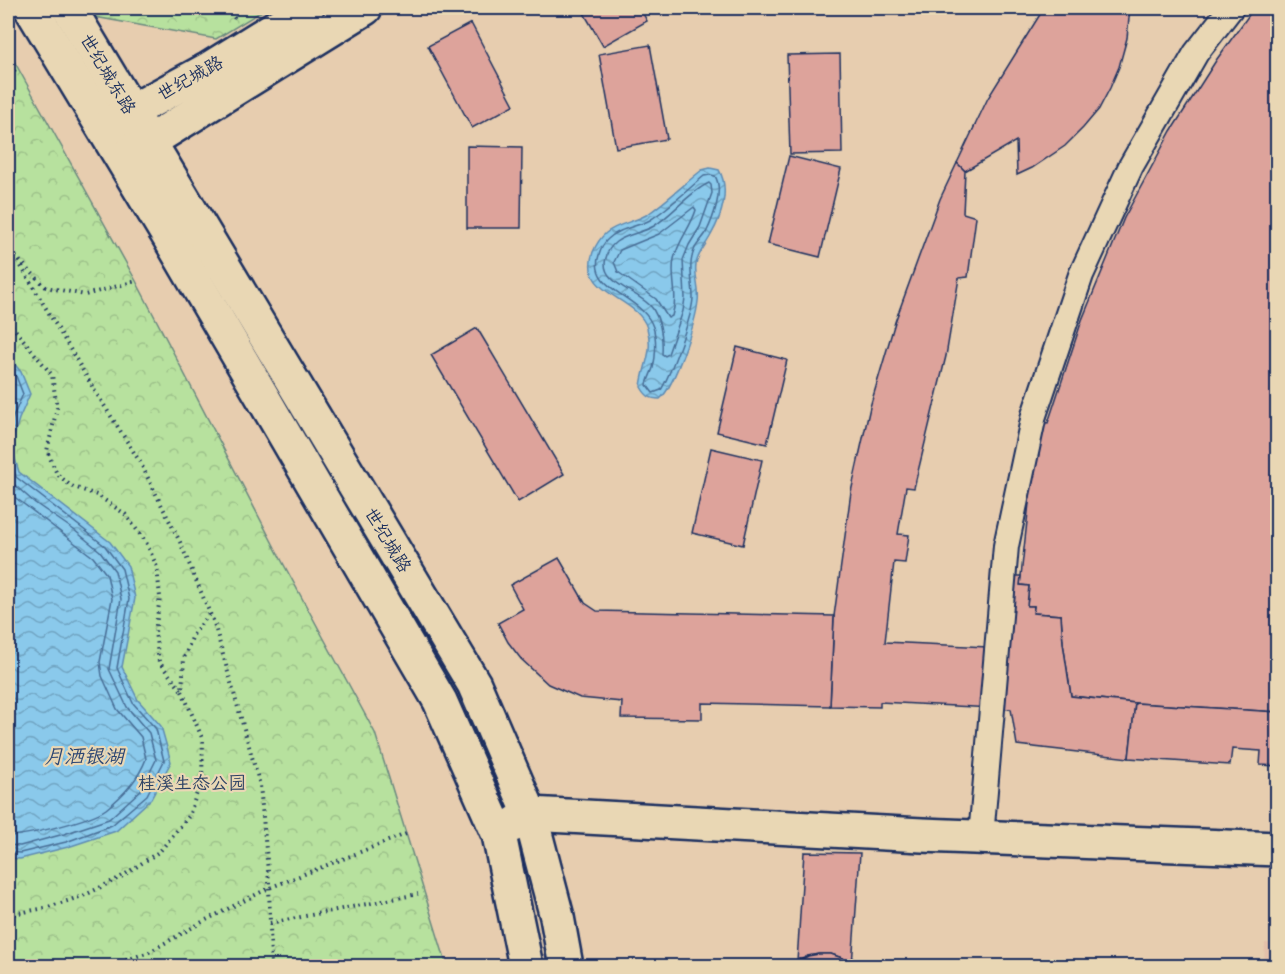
<svg xmlns="http://www.w3.org/2000/svg" width="1285" height="974" viewBox="0 0 1285 974" font-family="'Architects Daughter','LXGW WenKai TC',sans-serif">
<defs>
<pattern id="park-crowns" width="20" height="18" patternUnits="userSpaceOnUse" patternTransform="scale(1.5)"><rect width="20" height="18" fill="#b7e19e"/><path d="M2 6a3 3 0 1 1 6 0M12 15a3 3 0 1 1 6 0" fill="none" stroke="#9dc18a"/></pattern>
<pattern id="water-waves" width="16" height="10" patternUnits="userSpaceOnUse" patternTransform="scale(1.5)"><rect width="16" height="10" fill="#8ac9eb"/><path d="M0 5q4-4 8 0t8 0" fill="none" stroke="#70a4c2"/></pattern>
</defs>
<rect width="100%" height="100%" fill="#e7cdaf"/>
<filter id="ink" filterUnits="userSpaceOnUse"><feTurbulence type="fractalNoise" baseFrequency=".0167" numOctaves="2"/><feDisplacementMap in="SourceGraphic" scale="12" xChannelSelector="R" yChannelSelector="G"/><feConvolveMatrix kernelMatrix="1 2 1 2 8 2 1 2 1" color-interpolation-filters="sRGB"/></filter>
<g filter="url(#ink)">
<!-- built -->
<path fill="#e4c0a9" d="M 1265,943 L 1277,944 L 1277,966 L 1264,966 Z"/>
<!-- park -->
<g fill="url(#park-crowns)" stroke="#69887e" stroke-width="1.5">
<path d="M 90,8 L 267,8 L 216,39 L 95,17 Z"/>
<path d="M 8,50 L 136,281 L 283,563 L 375,733 L 447,966 L 8,966 Z"/>
</g>
<!-- water -->
<g fill="url(#water-waves)" stroke="#5e8bb3" stroke-width="1.5">
<path d="M 710,168 L 719,170 C 730,189 722,216 711,235 C 706,245 698,253 696,264 C 694,276 700,289 698,301 C 696,321 675,386 660,399 C 650,399 646,396 641,387 C 643,366 654,352 647,328 C 637,296 578,295 593,252 C 596,245 600,238 606,233 C 618,223 635,222 648,214 C 667,201 684,184 702,170 Z"/>
<path d="M 8,356 L 21,372 L 30,394 L 19,419 L 11,446 L 19,472 L 110,542 L 128,566 L 135,598 L 122,667 L 138,700 L 161,726 L 171,762 L 151,799 L 116,831 L 68,847 L 20,859 L 8,858 Z"/>
</g>
<g fill="none" stroke-linecap="round" stroke-linejoin="round">
<!-- shore -->
<g stroke="#476d96" stroke-width="1.5">
<path d="M 710,175 L 715,176 C 724,190 713,219 706,233 C 703,238 698,243 695,248 C 687,265 693,280 693,298 C 692,317 671,373 661,390 L 653,393 L 647,385 C 648,379 651,374 653,368 C 656,356 657,339 653,327 C 643,296 587,290 599,255 C 601,249 603,243 608,239 C 619,228 637,227 650,220 C 669,208 687,190 704,176 Z"/>
<path d="M 709,183 L 711,185 L 712,193 L 700,227 L 689,245 L 683,260 L 685,298 L 683,311 L 668,354 L 665,356 L 662,354 C 663,339 661,322 653,309 C 641,291 598,284 606,258 C 607,252 611,246 616,242 C 627,234 642,233 654,226 C 673,214 689,192 709,183 Z"/>
<path d="M 694,207 L 696,210 C 691,227 678,241 674,259 C 670,278 679,294 672,316 L 668,318 L 656,299 L 618,272 L 614,262 L 620,250 L 659,234 Z"/>
<path d="M 8,365 L 16,376 L 23,394 L 13,417 L 8,437"/>
<path d="M 8,454 L 16,477 L 105,546 L 122,569 L 129,599 L 117,668 L 133,703 L 156,729 L 164,761 L 147,795 L 112,825 L 66,842 L 20,853 L 8,852"/>
<path d="M 8,479 L 35,503 L 74,530 L 100,551 L 115,571 L 121,599 L 109,669 L 127,707 L 149,733 L 156,760 L 141,790 L 109,819 L 64,834 L 20,846 L 8,845"/>
<path d="M 8,492 L 93,557 L 107,575 L 112,599 L 100,662 L 102,676 L 117,709 L 141,737 L 146,759 C 138,780 124,795 106,809 C 91,820 27,836 8,836"/>
</g>
</g>
<!-- building -->
<g fill="#dda39b" stroke="#1b2f5e" stroke-width="1.5">
<path d="M 581,8 L 640,8 L 647,21 L 603,46 Z"/>
<path d="M 1044,8 L 1130,8 L 1127,38 L 1119,67 L 1110,88 L 1099,109 L 1083,128 L 1065,146 L 1032,168 L 1017,175 L 1016,141 L 965,171 L 957,163 L 988,98 Z"/>
<path d="M 1254,8 L 1278,8 L 1278,712 L 1135,703 L 1071,696 L 1063,643 L 1061,615 L 1033,613 L 1034,606 L 1027,606 L 1029,586 L 1020,585 L 1031,485 L 1043,422 L 1048,423 L 1082,320 L 1124,218 L 1171,131 L 1217,59 Z"/>
<path d="M 471,23 L 514,105 L 472,128 L 428,46 Z"/>
<path d="M 650,45 L 667,139 L 616,148 L 599,54 Z"/>
<path d="M 840,54 L 842,153 L 790,154 L 787,55 Z"/>
<path d="M 467,146 L 522,147 L 521,228 L 467,228 Z"/>
<path d="M 789,156 L 841,169 L 820,257 L 768,244 Z"/>
<path d="M 957,163 L 965,171 L 963,213 L 976,217 L 968,277 L 959,278 L 946,356 L 914,488 L 906,487 L 898,534 L 909,535 L 905,563 L 894,562 L 885,642 L 1008,648 L 1013,576 L 1021,576 L 1020,585 L 1029,586 L 1027,606 L 1034,606 L 1033,613 L 1061,615 L 1063,643 L 1071,696 L 1135,703 L 1129,758 L 1017,745 L 1011,709 L 880,702 L 880,707 L 830,706 L 834,616 L 851,492 L 870,407 L 895,322 L 940,199 Z"/>
<path d="M 477,328 L 564,474 L 518,502 L 431,355 Z"/>
<path d="M 737,347 L 787,360 L 767,444 L 717,432 Z"/>
<path d="M 711,448 L 762,460 L 743,545 L 692,533 Z"/>
<path d="M 559,558 L 585,603 L 597,611 L 834,616 L 830,706 L 702,703 L 702,719 L 621,718 L 622,702 L 580,698 L 548,684 L 521,659 L 508,642 L 498,623 L 523,609 L 510,585 Z"/>
<path d="M 1135,703 L 1278,712 L 1278,766 L 1260,765 L 1261,751 L 1232,749 L 1230,765 L 1129,758 Z"/>
<path d="M 804,852 L 860,853 L 852,965 L 842,958 L 831,954 L 819,954 L 808,956 L 797,962 Z"/>
<path d="M 819,954 L 831,954 L 842,958 L 853,966 L 792,966 L 808,956 Z"/>
</g>
<g fill="none" stroke-linecap="round" stroke-linejoin="round">
<!-- street casing -->
<g stroke="#1b2f5e" stroke-width="28">
<path id="street" d="M 981,837 L 1006,546 L 1034,415 L 1081,275 L 1131,166 L 1196,53 L 1231,8"/>
</g>
<!-- secondary casing -->
<g stroke="#1b2f5e" stroke-width="38">
<g id="secondary">
<path d="M 31,8 L 168,235 L 440,701 L 499,835 L 526,966"/>
<path d="M 69,8 L 474,684 L 530,814 L 557,917 L 566,966"/>
<path d="M 112,122 L 209,69 L 307,8"/>
<path d="M 131,153 L 365,8"/>
<path d="M 513,825 L 530,814 L 922,835 L 1278,849"/>
</g>
</g>
<!-- path -->
<g stroke="#1b2f5e" stroke-width="4" stroke-dasharray="1.5 4.5" stroke-linecap="butt">
<path d="M 226,8 L 237,21"/>
<path d="M 8,81 L 17,66"/>
<path d="M 8,240 L 15,256 L 46,287 L 85,295 L 136,281"/>
<path d="M 15,256 L 95,391 L 140,462 L 180,542 L 214,623 L 260,785 L 269,882 L 271,966"/>
<path d="M 8,321 L 52,375 L 57,408 L 47,451 L 57,474 L 71,486 L 97,495 L 125,514 L 146,542 L 157,567 L 160,597 L 155,632 L 159,662 L 182,691"/>
<path d="M 8,915 L 45,908 L 83,896 L 121,877 L 160,851 L 189,816 L 202,778 L 203,740 L 182,691 L 184,658 L 193,635 L 210,613"/>
<path d="M 270,923 L 418,894"/>
<path d="M 109,966 L 149,952 L 204,921 L 269,888 L 406,834"/>
</g>
<!-- street -->
<use href="#street" stroke="#e9d7b4" stroke-width="24"/>
<!-- secondary -->
<use href="#secondary" stroke="#e9d7b4" stroke-width="33"/>
</g>
</g>
<g text-anchor="middle" stroke-width="4.5" stroke-linejoin="round" paint-order="stroke">
<!-- street labels -->
<g font-size="18" fill="#1b2f5e" stroke="#e9d7b4">
<text transform="translate(108 74) rotate(59)" y="6">世纪城东路</text>
<text transform="translate(190 78) rotate(-29)" y="6">世纪城路</text>
<text transform="translate(388 540) rotate(59)" y="6">世纪城路</text>
</g>
<!-- park labels -->
<g font-size="18" fill="#2b4164" stroke="#e9d7b4">
<text x="192" y="789">桂溪生态公园</text>
</g>
<!-- water labels -->
<g font-size="20" font-style="italic" fill="#2c4673" stroke="#e9d7b4">
<text x="84" y="763">月洒银湖</text>
</g>
</g>
<!-- margin -->
<rect width="1285" height="974" fill="none" stroke="#e9d7b4" stroke-width="30"/>
<rect x="15" y="15" width="1255" height="944" fill="none" stroke="#1b2f5e" stroke-width="2" filter="url(#ink)"/>
</svg>
